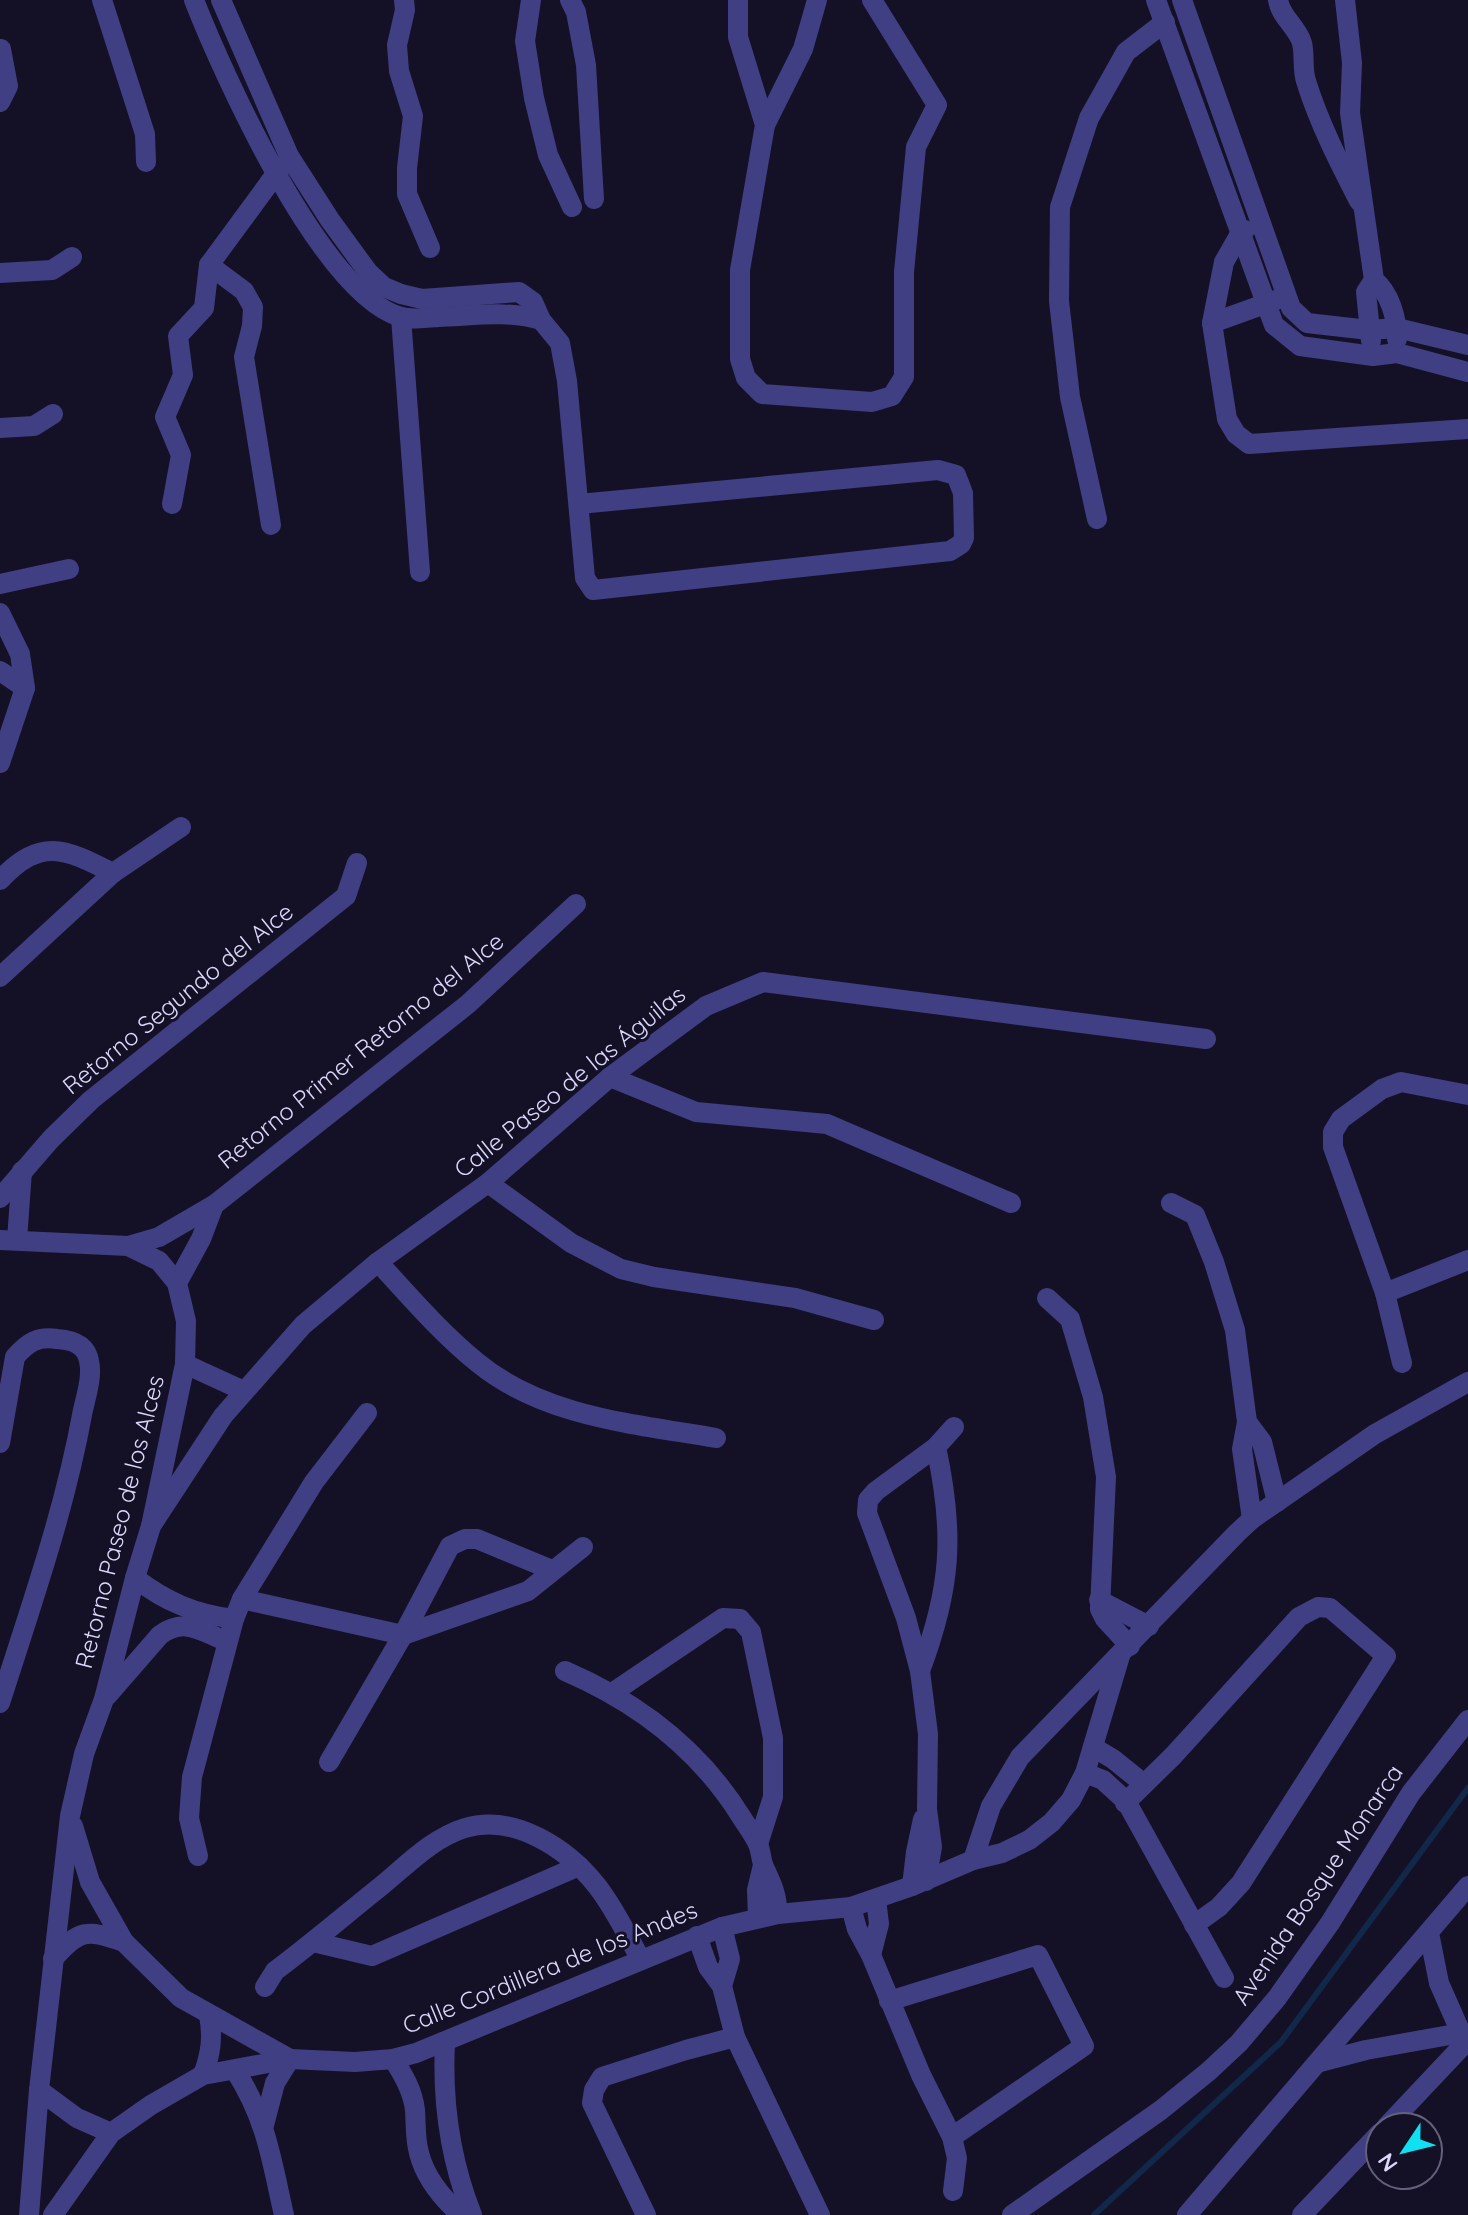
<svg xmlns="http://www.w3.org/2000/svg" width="1468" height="2215" viewBox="0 0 1468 2215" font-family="Quicksand,sans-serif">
<rect width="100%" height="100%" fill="#141126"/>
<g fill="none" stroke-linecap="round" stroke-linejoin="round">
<!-- stream -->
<path stroke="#11284a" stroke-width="6" d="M 1094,2215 L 1281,2042 L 1468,1788"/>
<!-- minor -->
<g stroke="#403f83" stroke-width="20">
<path d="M 102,0 L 145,134 L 146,162"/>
<path d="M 194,0 C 223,74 322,295 401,317 C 412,320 427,318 438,317 C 472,316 508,310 541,320"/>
<path d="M 221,0 L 289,156 L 330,220 L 368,272 L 384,287 L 401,294 L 422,299 L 519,292 L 533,302 L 541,320 L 560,343 L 567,381 L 585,578 L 593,590 L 950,551 L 961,544 L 964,538 L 963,493 L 956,475 L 938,470 L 579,504"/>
<path d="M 404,0 L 405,10 L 397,45 L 399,71 L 413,116 L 407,168 L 407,194 L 430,248"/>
<path d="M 531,0 L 525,41 L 534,98 L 548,155 L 572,207"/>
<path d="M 570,0 L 576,12 L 586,65 L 594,199"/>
<path d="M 738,0 L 738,37 L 765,125 L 740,270 L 740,359 L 746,378 L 762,394 L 872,402 L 892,396 L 904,377 L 904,272 L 916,147 L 937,105 L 872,0"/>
<path d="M 1156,0 L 1274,325 L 1300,346 L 1373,356 L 1397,353 L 1468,372"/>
<path d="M 1182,0 L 1291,308 L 1307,323 L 1369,330 L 1397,328 L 1468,345"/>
<path d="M 1278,0 C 1281,18 1297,26 1302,43 C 1305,55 1302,69 1306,81 C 1319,123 1339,162 1359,201"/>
<path d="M 1345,0 L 1352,63 L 1350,113 L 1374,280 C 1390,293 1397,318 1397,339"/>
<path d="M 0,102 L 8,86 L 1,49"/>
<path d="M 765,125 L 803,49 L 817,0"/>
<path d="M 1245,230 L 1240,234 L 1224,262 L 1212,323 L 1227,419 L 1236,434 L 1249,444 L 1468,429"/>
<path d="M 209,265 L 244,291 L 253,307 L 252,326 L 244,357 L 271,525"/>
<path d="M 0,273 L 52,270 L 72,257"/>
<path d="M 401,317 L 420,572"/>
<path d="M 1212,323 L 1276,300"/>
<path d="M 1371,341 L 1366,292 L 1374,280"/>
<path d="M 0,428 L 34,426 L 53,414"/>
<path d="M 172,504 L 181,455 L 165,417 L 183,375 L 178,336 L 204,308 L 209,265 L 281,167"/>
<path d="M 1097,519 L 1070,397 L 1059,301 L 1060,207 L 1089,118 L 1126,52 L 1165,22"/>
<path d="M 0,584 L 69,569"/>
<path d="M 0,613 L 20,654 L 25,688 L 0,763"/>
<path d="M 0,671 L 25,688"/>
<path d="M 0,880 C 42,836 65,849 113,873"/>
<path d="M 0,977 L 113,873 L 181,827"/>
<path d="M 610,1077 L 696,1112 L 827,1124 L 1011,1203"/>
<path d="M 488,1183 L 571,1243 L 621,1269 L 654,1277 L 795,1298 L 874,1320"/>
<path d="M 0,1198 L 51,1139 L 91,1100 L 346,896 L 357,863"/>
<path d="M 1171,1203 L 1195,1215 L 1214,1262 L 1235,1330 L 1247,1422 L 1242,1449 L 1252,1519"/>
<path d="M 0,1240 L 128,1246 L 159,1261 L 177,1283 L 186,1321 L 185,1364 L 151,1526 L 135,1578 L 104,1699 L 84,1754 L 70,1816 L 39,2090 L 29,2215"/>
<path d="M 17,1240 L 22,1171"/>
<path d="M 128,1246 L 159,1237 L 214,1205 L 468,1004 L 576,904"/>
<path d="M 378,1262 C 410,1297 441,1333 478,1363 C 544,1417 635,1424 716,1438"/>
<path d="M 177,1283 L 201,1239 L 214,1205"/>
<path d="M 1385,1293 L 1468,1260"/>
<path d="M 1047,1298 L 1070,1319 L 1093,1397 L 1106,1477 L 1100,1609 L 1105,1619 L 1130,1646"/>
<path d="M 1402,1363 L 1385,1293 L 1333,1147 L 1333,1132 L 1341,1119 L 1382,1089 L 1401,1082 L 1468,1095"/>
<path d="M 185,1364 L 244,1391"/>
<path d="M 1247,1422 L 1262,1442 L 1277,1502"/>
<path d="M 0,1443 L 15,1357 C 28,1342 38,1336 57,1339 C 72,1340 86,1344 89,1361 C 93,1377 85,1399 82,1415 C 64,1513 30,1609 0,1703"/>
<path d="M 151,1526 L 223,1416 L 303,1325 L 378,1262 L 488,1183 L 610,1077 L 706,1006 L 763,982 L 1206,1039"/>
<path d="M 135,1578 C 166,1602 195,1614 234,1619"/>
<path d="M 242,1599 L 403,1635 L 528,1591 L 583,1547"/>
<path d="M 1099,1600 L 1149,1626"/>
<path d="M 565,1671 C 637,1702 700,1750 742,1818 C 747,1826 754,1835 758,1844 C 761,1851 761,1860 764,1867 C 773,1887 776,1892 778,1914"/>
<path d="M 920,1671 C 951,1589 955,1534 936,1447"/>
<path d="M 612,1693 L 723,1618 L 740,1619 L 751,1632 L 773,1738 L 773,1797 L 758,1844"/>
<path d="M 107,1696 L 160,1635 C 185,1617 200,1631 226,1641"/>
<path d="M 1093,1747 L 1113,1759 L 1144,1784"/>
<path d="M 329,1762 L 403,1635 L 450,1546 L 465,1539 L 477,1539 L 552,1570"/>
<path d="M 1085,1773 L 1103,1780 L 1126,1801 L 1224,1978"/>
<path d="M 1125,1803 L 1173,1756 L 1299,1617 L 1318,1607 L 1330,1608 L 1386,1656 L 1241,1883 L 1219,1907 L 1194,1925"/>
<path d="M 73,1826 L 90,1882 L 124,1942 L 181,1998 L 290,2059"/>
<path d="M 198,1856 L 189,1818 L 192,1777 L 234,1619 L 242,1599 L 314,1482 L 367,1413"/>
<path d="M 973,1860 L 991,1806 L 1020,1757 L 1236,1534 L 1252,1519 L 1375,1434 L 1468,1382"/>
<path d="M 926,1881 L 932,1847 L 927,1809 L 928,1734 L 920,1671 L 906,1618 L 867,1513 L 868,1500 L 876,1491 L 936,1447 L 954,1427"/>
<path d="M 912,1886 L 916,1852 L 923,1819"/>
<path d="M 851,1907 L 857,1929 L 871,1955 L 921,2075 L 952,2137 L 957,2158 L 953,2191"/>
<path d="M 758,1917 L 757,1890 L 763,1865"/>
<path d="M 1429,1933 L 1439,1983 L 1461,2033"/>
<path d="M 697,1936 L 708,1967 L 722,1986 L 735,2037 L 820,2215"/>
<path d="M 313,1942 L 372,1956 L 579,1866"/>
<path d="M 871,1955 L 879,1924 L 876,1899"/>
<path d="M 53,1959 C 80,1929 86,1929 124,1942"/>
<path d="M 722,1986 L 730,1959 L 722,1927"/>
<path d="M 265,1987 L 275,1971 C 311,1944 345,1915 380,1887 C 406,1866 432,1838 465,1828 C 514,1813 568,1849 597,1886 C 615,1909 627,1935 641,1960"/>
<path d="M 889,2001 L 1038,1955 L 1084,2046 L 952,2137"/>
<path d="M 445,2043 C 442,2102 450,2159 472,2215"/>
<path d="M 393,2059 C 403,2074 413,2091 415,2110 C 416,2124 415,2139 419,2153 C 425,2177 443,2199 461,2215"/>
<path d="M 1320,2062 L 1366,2050 L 1461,2033 L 1468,2035"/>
<path d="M 235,2070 C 267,2121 271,2158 284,2215"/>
<path d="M 203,2075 C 211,2053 213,2038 209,2015"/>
<path d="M 39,2090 L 77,2118 L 111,2133"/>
<path d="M 264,2125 L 275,2083 L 290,2059"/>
<path d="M 1386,2127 L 1468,2040"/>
<path d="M 53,2215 L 111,2133 L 151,2105 L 203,2075 L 290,2059 L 355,2062 L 393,2059 L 416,2053 L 722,1927 L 778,1914 L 851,1907 L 912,1886 L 973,1860 L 1002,1853 L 1029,1840 L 1052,1822 L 1071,1800 L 1085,1773 L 1120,1656"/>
<path d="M 646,2215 L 592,2103 L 594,2090 L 602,2077 L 686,2050 L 735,2037"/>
<path d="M 1012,2215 L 1161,2110 L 1209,2071 L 1239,2043 L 1277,1998 L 1330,1923 L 1411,1793 L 1468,1720"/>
<path d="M 1187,2215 L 1468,1886"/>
<path d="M 1302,2215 L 1380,2133"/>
</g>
</g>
<g text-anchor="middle" stroke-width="6" stroke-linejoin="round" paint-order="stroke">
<!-- street labels -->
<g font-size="24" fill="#dcd8fd" stroke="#141126">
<text transform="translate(178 999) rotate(-39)" y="8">Retorno Segundo del Alce</text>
<text transform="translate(361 1051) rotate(-39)" y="8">Retorno Primer Retorno del Alce</text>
<text transform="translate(570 1082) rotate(-39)" y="8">Calle Paseo de las Águilas</text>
<text transform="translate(120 1522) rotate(-76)" y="8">Retorno Paseo de los Alces</text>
<text transform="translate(1318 1885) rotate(-56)" y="8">Avenida Bosque Monarca</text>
<text transform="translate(550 1968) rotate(-22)" y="8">Calle Cordillera de los Andes</text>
</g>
</g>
<!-- north arrow -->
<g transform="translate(1404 2151) rotate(235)"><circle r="38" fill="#141126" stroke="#64617c" stroke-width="2"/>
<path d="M0-6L14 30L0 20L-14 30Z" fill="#0fe0f2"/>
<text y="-12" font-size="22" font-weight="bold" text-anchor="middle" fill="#dcd8fd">N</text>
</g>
</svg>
